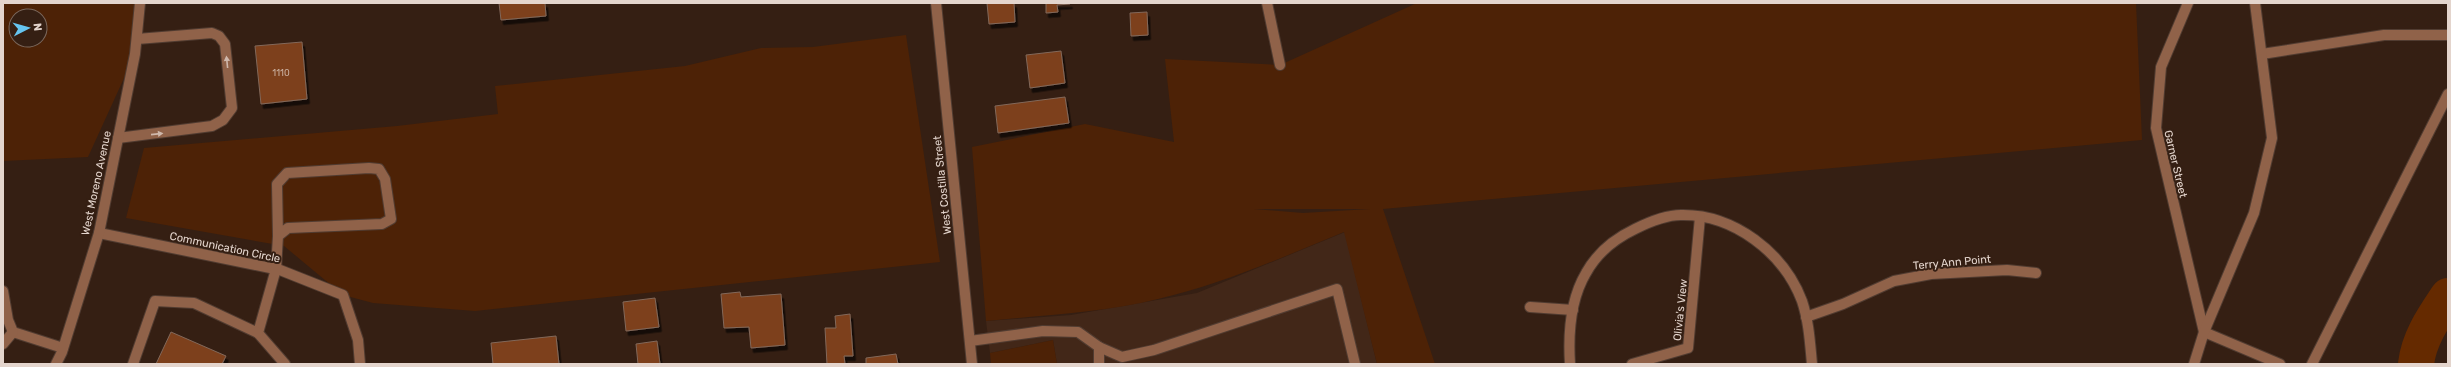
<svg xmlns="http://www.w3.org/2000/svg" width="2451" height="367" viewBox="0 0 2451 367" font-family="Rubik,sans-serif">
<defs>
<filter id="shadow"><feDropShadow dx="2.5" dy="4.5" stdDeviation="0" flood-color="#0009"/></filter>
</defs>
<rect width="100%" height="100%" fill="#351f13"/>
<!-- built -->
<path fill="#422718" d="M 1345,232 L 1377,364 L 1057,364 L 1053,340 L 990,353 L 986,321 L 1071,315 L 1197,293 Z"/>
<!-- green -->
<g fill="#4d2206" fill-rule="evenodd">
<path d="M 3,3 L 140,3 L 135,54 L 88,157 L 3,161 ZM 16,16 L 40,16 L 40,40 L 16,40 Z"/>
<path d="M 1417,3 L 2136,3 L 2142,140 L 1383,209 L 1435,364 L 1377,364 L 1344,232 C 1283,257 1223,284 1158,299 C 1102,313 1043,315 986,321 L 972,147 L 1085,124 L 1174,142 L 1165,59 L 1280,65 ZM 1254,209 L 1370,209 L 1303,213 Z"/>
<path d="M 906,35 L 940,262 L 475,311 L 373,303 L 343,295 L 284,246 L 126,218 L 144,148 L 397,126 L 498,114 L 495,86 L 685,66 L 761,48 L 813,47 Z"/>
<path d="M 1053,340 L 1057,364 L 991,364 L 990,353 Z"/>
</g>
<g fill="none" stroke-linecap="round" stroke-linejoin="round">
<!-- river -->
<path stroke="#652a00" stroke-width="36" d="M 2416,364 C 2419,338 2434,317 2448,296"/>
</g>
<!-- building -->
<g fill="#7d401a" stroke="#82685a" filter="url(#shadow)">
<path d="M 499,3 L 545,3 L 546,16 L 501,20 Z"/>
<path d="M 987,3 L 1014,3 L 1015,22 L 989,24 Z"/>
<path d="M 1046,3 L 1070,3 L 1070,4 L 1057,5 L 1058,12 L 1046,13 Z"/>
<path d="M 1147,12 L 1148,35 L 1131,36 L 1130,13 Z"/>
<path d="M 302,42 L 307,99 L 261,104 L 255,46 Z"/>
<path d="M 1061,51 L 1065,83 L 1030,88 L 1026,55 Z"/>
<path d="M 1065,97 L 1069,123 L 998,133 L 995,106 Z"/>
<path d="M 740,292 L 741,297 L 781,294 L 785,345 L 751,348 L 749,327 L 724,328 L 721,294 Z"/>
<path d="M 655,298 L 659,327 L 626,331 L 623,302 Z"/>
<path d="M 850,314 L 853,356 L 844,356 L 845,364 L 827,364 L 825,328 L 836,328 L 835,316 Z"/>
<path d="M 171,332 L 226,356 L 222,364 L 156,364 Z"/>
<path d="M 556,336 L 559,364 L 493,364 L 491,343 Z"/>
<path d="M 657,341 L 660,364 L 638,364 L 636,344 Z"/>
<path d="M 896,354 L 898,364 L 866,364 L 866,358 Z"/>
</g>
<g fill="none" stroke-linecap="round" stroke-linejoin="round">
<!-- minor casing -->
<g stroke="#513c31" stroke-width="12">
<g id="minor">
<path d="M 936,3 L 972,364"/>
<path d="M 1267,3 L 1280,65"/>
<path d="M 2188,3 L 2161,67 L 2156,128 L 2204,332"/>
<path d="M 2262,54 L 2384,35 L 2448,35"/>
<path d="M 118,138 L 212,126 L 223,120 L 232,108 L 225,44 L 219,36 L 212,33 L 137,39"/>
<path d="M 99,233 L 280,270 L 343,295 L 358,340 L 360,364"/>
<path d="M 278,236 L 277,184 L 287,173 L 369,168 L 379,169 L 385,179 L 391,219 L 382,224 L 288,228 L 278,236 L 276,269 L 258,333 L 285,364"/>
<path d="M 3,291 L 8,320 L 13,332 L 63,348"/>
<path d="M 1530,307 L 1573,310"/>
<path d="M 1806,317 L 1843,304 L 1894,281 L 1931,274 L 2007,270 L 2036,273"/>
<path d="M 2204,332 L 2280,364"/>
<path d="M 970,341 L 1043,331 L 1078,332 L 1099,347 L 1122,357 L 1154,350 L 1337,289 L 1355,364"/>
<path d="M 3,344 L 13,332"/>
<path d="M 1099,347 L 1099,364"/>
<path d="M 56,364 L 62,352 L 99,233 L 135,54 L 140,3"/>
<path d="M 133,364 L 155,301 L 194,303 L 258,333"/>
<path d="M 1570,364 C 1568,333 1570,300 1586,273 C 1597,253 1614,239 1635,229 C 1649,222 1665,215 1681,215 C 1734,214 1784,253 1802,301 C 1809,322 1810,343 1812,364"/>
<path d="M 1632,364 L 1688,348 L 1700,217"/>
<path d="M 2194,364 L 2204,332 L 2254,213 L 2272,138 L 2255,3"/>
<path d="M 2312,364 L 2448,94"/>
</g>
</g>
<!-- minor -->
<use href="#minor" stroke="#906249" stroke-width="10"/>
</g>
<!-- one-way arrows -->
<defs><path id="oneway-solid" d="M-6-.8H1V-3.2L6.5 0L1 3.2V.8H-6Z"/></defs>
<g fill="#cfb8ac">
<use href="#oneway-solid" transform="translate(227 62) rotate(-96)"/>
<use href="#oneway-solid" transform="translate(157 134) rotate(-6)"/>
</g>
<g text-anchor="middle" stroke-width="4" stroke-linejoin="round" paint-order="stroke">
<!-- number labels -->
<g font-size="9" fill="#cab0a0">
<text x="281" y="76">1110</text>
</g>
<!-- street labels -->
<g font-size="11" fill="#e4d5cd" stroke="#351f13">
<text transform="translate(2176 164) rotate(77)" y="4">Garner Street</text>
<text transform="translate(96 183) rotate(-78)" y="4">West Moreno Avenue</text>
<text transform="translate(942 185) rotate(-96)" y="4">West Costilla Street</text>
<text transform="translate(225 247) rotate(12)" y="4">Communication Circle</text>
<text transform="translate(1952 262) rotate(-5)" y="4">Terry Ann Point</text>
<text transform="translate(1680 310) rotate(-84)" y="4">Olivia's View</text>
</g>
</g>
<!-- border -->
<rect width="2451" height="367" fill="none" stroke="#e4d5cd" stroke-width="8"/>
<!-- north arrow -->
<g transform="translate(28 28) rotate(84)"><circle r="19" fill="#351f13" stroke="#7b685d"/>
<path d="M0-3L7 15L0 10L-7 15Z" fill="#66c4ef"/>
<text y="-6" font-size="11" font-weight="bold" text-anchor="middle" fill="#e4d5cd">N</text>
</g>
</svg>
